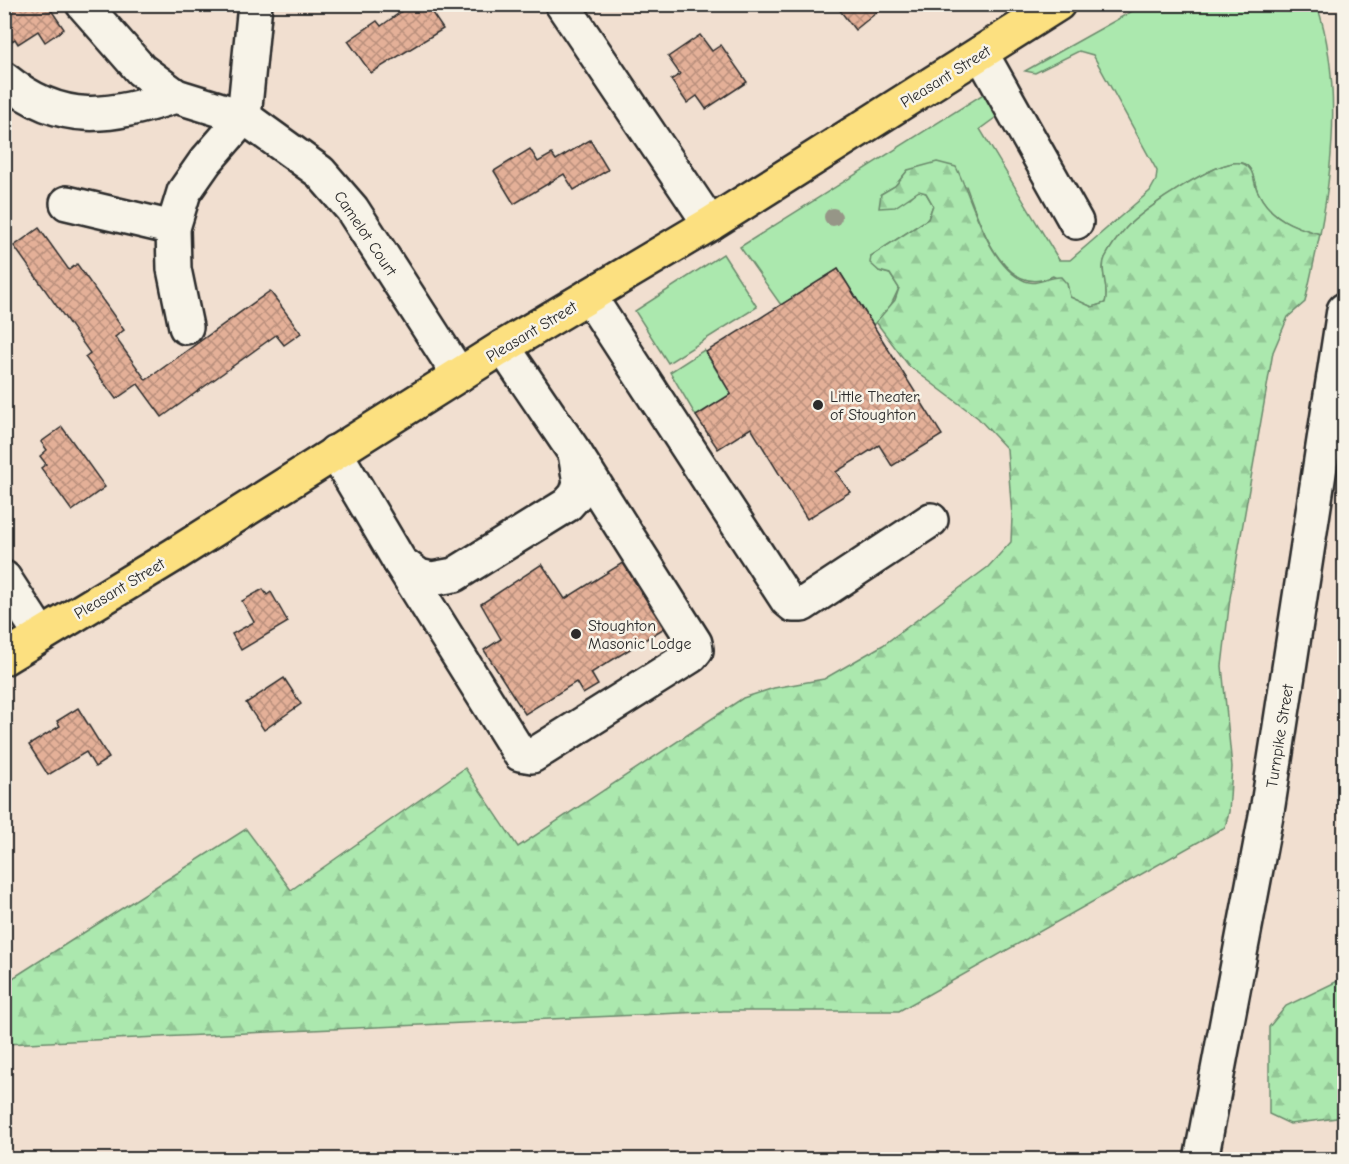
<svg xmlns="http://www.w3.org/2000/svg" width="1349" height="1164" viewBox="0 0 1349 1164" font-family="'Comic Neue',sans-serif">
<defs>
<pattern id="forest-firs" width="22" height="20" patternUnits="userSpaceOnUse" patternTransform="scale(1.5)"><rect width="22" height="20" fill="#abe8ae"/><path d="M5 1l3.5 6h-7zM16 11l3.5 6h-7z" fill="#93c796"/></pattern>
<pattern id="building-cross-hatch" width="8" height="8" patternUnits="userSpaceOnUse" patternTransform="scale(1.5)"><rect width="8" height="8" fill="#e4b098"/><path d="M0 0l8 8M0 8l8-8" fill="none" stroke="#b98f7c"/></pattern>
</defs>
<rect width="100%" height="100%" fill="#f1dfd0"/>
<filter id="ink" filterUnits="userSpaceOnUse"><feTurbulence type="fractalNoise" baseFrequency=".0167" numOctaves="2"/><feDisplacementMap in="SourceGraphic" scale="12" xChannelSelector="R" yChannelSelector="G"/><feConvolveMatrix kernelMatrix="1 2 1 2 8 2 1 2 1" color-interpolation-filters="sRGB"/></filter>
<g filter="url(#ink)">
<!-- green -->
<g fill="#abe8ae" stroke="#6b8a6c" stroke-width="1.5">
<path d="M 1143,5 L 1317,5 C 1341,77 1334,161 1320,234 C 1294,227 1270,218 1258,192 C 1253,183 1255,169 1244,164 C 1223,154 1141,211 1126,228 C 1119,236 1110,248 1105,258 C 1099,271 1110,289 1105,303 L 1092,307 L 1070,297 L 1067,284 L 1053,276 C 1003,301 979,220 966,186 L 908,170 L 895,186 L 881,194 L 910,198 L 918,190 L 926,193 L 933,205 L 928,219 L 871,256 L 879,271 L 890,274 L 899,288 L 889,309 L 873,325 L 838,269 L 781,305 L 740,247 L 988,91 L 999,115 L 980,129 L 1059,260 L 1070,260 L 1150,191 L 1156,180 L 1157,171 L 1093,55 L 1079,51 L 1035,73 L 1025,71 Z"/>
<path d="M 723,254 L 757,307 L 668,363 L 635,311 Z"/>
<path d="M 704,350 L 731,394 L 696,416 L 670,372 Z"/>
</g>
<!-- forest -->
<g fill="url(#forest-firs)" stroke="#6b8a6c" stroke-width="1.5">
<path d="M 937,162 L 956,167 C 973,200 988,266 1025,281 C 1038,286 1049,276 1061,277 L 1067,284 L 1070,297 L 1092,307 L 1105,303 C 1110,289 1099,271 1105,258 C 1110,248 1119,236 1126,228 C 1141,211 1223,154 1244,164 C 1255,169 1253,183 1258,192 C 1270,218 1294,227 1320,234 L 1305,302 L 1288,317 L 1273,352 L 1230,598 L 1222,666 L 1232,767 L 1229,812 L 1225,827 L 899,1011 L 724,1011 L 5,1044 L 5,983 L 246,829 L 291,890 L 465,768 L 518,847 L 743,698 L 774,688 L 824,679 L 883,645 L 988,567 L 1011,542 L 1012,516 L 1007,449 L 978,418 L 909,366 L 876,322 L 895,300 L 899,288 L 890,274 L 879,271 L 870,263 L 871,256 L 928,219 L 933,205 L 926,193 L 919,191 L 895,207 L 879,208 L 881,194 L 895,186 L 908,170 Z"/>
<path d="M 1344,978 L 1344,1117 L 1290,1124 L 1269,1114 L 1269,1027 L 1286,1006 Z"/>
</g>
<!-- building -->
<g fill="url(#building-cross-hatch)" stroke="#2b2b2b" stroke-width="1.5">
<path d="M 6,4 L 47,4 L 64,29 L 45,42 L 38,31 L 18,44 L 15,39 L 4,46 Z"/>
<path d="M 412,4 L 426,4 L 443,29 L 371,73 L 348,41 L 377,21 L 381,26 Z"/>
<path d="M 835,4 L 887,4 L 855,30 Z"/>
<path d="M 700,35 L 712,51 L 721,45 L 747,82 L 706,109 L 697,96 L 687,103 L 671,80 L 680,74 L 668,57 Z"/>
<path d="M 590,140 L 608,170 L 574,190 L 564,174 L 514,204 L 494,171 L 530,149 L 538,162 L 552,154 L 556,160 Z"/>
<path d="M 39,228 L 69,270 L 77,264 L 124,330 L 115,337 L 146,380 L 270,291 L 301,333 L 284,345 L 276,335 L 162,417 L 138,384 L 116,399 L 85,357 L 90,353 L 14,246 Z"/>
<path d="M 838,269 L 942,435 L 892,466 L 879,445 L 836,472 L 850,492 L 807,519 L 751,428 L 718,449 L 696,416 L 731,394 L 706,352 Z"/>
<path d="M 62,427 L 105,487 L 72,511 L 41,468 L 46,464 L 40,456 L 47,450 L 41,442 Z"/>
<path d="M 624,562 L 666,627 L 591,673 L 598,685 L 583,694 L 576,682 L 525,714 L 484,650 L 501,639 L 481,604 L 542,564 L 565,599 Z"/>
<path d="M 263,589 L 267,595 L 271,592 L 288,622 L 241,650 L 232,634 L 254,622 L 242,601 Z"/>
<path d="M 284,678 L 301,704 L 264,730 L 246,703 Z"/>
<path d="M 78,708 L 109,758 L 95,767 L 86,752 L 48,775 L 29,745 L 60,726 L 57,721 Z"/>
</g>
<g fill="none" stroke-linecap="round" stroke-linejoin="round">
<!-- minor casing -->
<g stroke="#2b2b2b" stroke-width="38">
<g id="minor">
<path d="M 83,4 L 141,70 L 176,96 L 244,117 L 320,172 L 352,209 L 459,375"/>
<path d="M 562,4 L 710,224"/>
<path d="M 981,53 L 1076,222"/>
<path d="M 4,79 C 63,127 110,117 176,96"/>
<path d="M 67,203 L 173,228"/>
<path d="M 589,296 L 787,600 L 793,605 L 802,605 L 931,520"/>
<path d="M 186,327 L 174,269 L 173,228 L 184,192 L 205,162 L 244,117 L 255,4"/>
<path d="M 335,452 L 400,562 L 419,576 L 432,579 L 454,575 L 567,505 L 576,495 L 580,483 L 575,453 L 503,347"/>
<path d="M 400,562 L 520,754 L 532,756 L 691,656 L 696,650 L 695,643 L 575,453"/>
<path d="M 4,578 L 41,635"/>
<path d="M 1201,1160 L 1268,805 L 1344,310"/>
</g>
</g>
<!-- major casing -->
<g stroke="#2b2b2b" stroke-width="38">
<path id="major" d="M 4,658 L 174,555 L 503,347 L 710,224 L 1058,4"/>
</g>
<!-- minor -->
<use href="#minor" stroke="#f7f3e8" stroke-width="33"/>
<!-- major -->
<use href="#major" stroke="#fce080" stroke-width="33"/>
</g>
<!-- trees -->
<circle fill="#969687" cx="833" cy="217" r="9"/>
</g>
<!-- markers -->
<g fill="#2b2b2b" stroke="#f7f3e8" stroke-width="2">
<circle cx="818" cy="405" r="6"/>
<circle cx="576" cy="634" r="6"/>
</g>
<g text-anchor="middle" stroke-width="5" stroke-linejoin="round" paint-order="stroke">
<!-- street labels -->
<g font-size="16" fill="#2b2b2b" stroke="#f7f3e8">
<text transform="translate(945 76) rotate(-32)" y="6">Pleasant Street</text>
<text transform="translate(366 233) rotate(56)" y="6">Camelot Court</text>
<text transform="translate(531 331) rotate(-31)" y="6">Pleasant Street</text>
<text transform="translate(119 588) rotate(-31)" y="6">Pleasant Street</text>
<text transform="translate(1279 736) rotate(-81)" y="6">Turnpike Street</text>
</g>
<!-- poi labels -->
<g font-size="16" fill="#2b2b2b" stroke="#f7f3e8" text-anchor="start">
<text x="830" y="402">Little Theater<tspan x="830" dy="18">of Stoughton</tspan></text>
<text x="588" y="631">Stoughton<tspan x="588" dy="18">Masonic Lodge</tspan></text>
</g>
</g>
<!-- margin -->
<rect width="1349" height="1164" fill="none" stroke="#f7f3e8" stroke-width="24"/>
<rect x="12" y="12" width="1325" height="1140" fill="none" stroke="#2b2b2b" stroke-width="2" filter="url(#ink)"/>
</svg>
